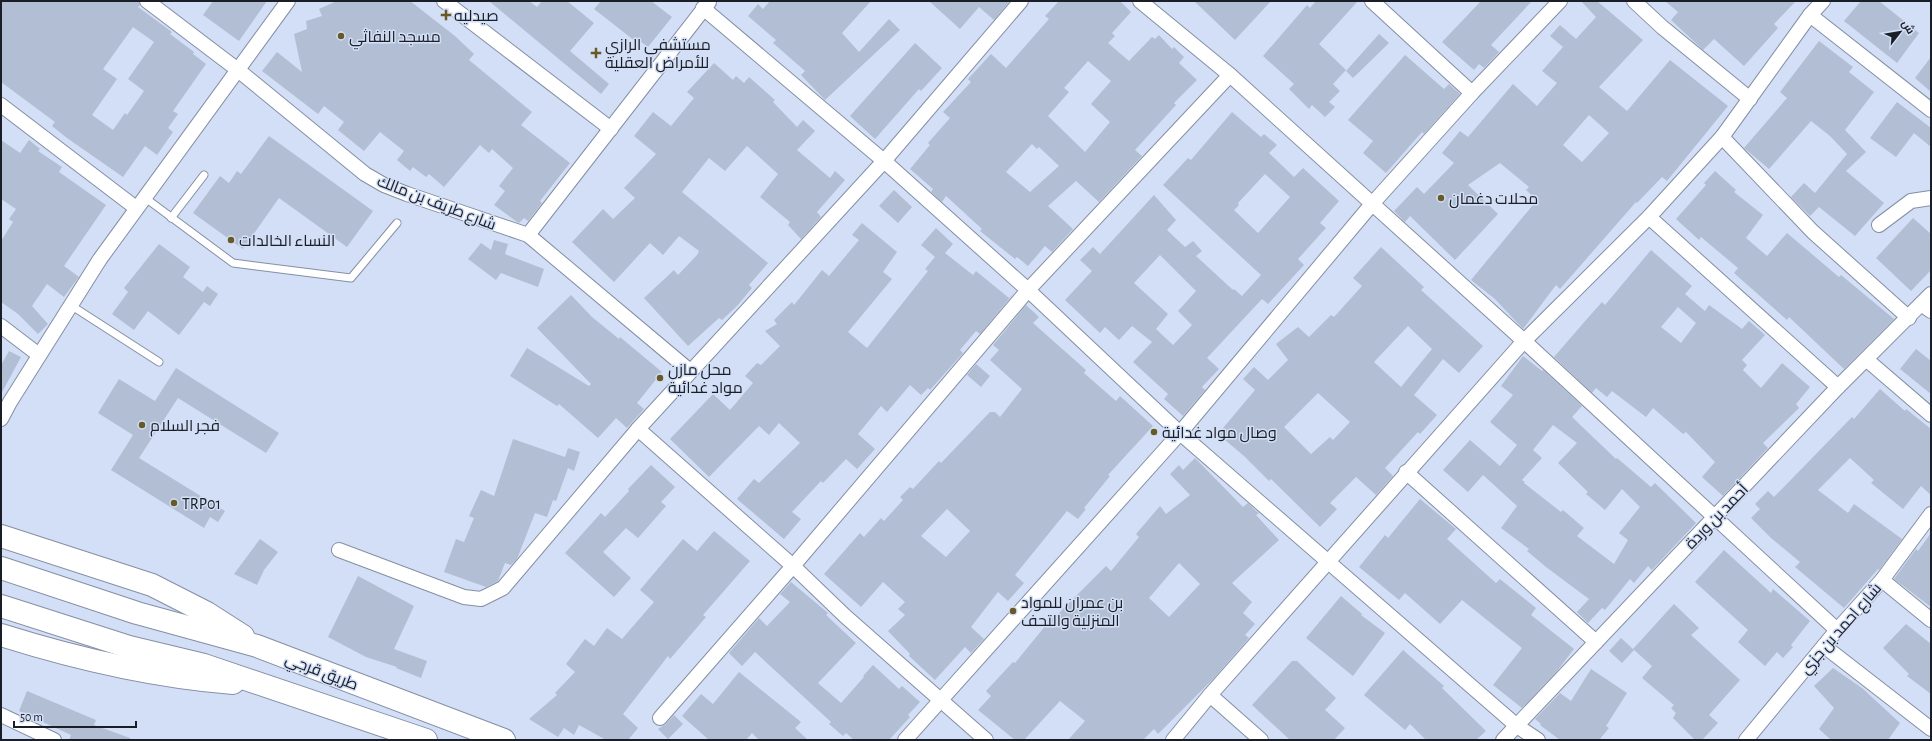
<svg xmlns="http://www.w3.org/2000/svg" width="1932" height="741" viewBox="0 0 1932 741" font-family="'Alegreya Sans',Cairo,sans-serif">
<rect width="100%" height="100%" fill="#d3dff6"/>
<!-- building -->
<g fill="#b2bed4" fill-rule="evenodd">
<path d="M 1,1 L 139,1 L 140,5 L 138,7 L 172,32 L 170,34 L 194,52 L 193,54 L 206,64 L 173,111 L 178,114 L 168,128 L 173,132 L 157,155 L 145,146 L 123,177 L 67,138 L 52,126 L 55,122 L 1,82 ZM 133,27 L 154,42 L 128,79 L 144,91 L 127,115 L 125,113 L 113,130 L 92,115 L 117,79 L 103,69 Z"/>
<path d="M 213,1 L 267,1 L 239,41 L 203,15 Z"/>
<path d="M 337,1 L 410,1 L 455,36 L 474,54 L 469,60 L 532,112 L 521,125 L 570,163 L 540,201 L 542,203 L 528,221 L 524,218 L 519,223 L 517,222 L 494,205 L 505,191 L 499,186 L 513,168 L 492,149 L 489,153 L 480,145 L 444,187 L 429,174 L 426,177 L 413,167 L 410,171 L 397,160 L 404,151 L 380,132 L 364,151 L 338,130 L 344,122 L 324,106 L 318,114 L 262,71 L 277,52 L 302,72 L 294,34 L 307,29 L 306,21 L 322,16 L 319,9 Z"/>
<path d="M 489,1 L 529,1 L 537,7 L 542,1 L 567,1 L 594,23 L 570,51 L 609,84 L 601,94 Z"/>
<path d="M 601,1 L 651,1 L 672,17 L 648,47 L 637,39 L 635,41 L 594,9 Z"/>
<path d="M 770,1 L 871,1 L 842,33 L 859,52 L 889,19 L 900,30 L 825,100 L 801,75 L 805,71 L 773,43 L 776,40 L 748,16 L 758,4 L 763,9 Z"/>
<path d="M 929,1 L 1010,1 L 994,20 L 979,7 L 960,29 Z"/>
<path d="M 1059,1 L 1120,1 L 1131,12 L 1112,33 L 1115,36 L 1108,43 L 1129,61 L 1152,37 L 1155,39 L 1159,35 L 1172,49 L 1174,47 L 1184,57 L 1179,63 L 1197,80 L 1174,103 L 1176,105 L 1135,150 L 1142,156 L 1099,202 L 1076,181 L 1048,206 L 1073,229 L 1052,252 L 1045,246 L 1028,266 L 1017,257 L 1015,259 L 980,231 L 982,229 L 946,196 L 942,202 L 931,192 L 933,189 L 910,169 L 930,145 L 928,143 L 950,118 L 943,112 L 971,82 L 968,79 L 991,54 L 1006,68 L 1049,19 L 1045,16 ZM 1088,61 L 1111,81 L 1091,104 L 1110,122 L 1085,152 L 1048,116 L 1069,92 L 1064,88 ZM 1032,144 L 1037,149 L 1039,147 L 1059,166 L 1030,192 L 1006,172 Z"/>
<path d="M 1194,1 L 1271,1 L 1235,40 Z"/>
<path d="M 1316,1 L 1358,1 L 1319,44 L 1346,70 L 1333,84 L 1340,91 L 1329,102 L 1335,107 L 1325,117 L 1312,105 L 1309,109 L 1289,89 L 1294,84 L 1263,56 L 1307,5 L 1310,8 Z"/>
<path d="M 1481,1 L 1532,1 L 1491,45 L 1499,52 L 1484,68 L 1479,64 L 1474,70 L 1442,42 Z"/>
<path d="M 1581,1 L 1597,1 L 1643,40 L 1599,87 L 1627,111 L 1670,60 L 1728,106 L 1667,181 L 1662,177 L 1637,203 L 1636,202 L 1560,289 L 1556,285 L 1523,329 L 1495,299 L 1471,280 L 1537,200 L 1526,190 L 1529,187 L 1500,163 L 1468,185 L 1498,214 L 1455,260 L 1410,216 L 1405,222 L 1394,211 L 1417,187 L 1424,194 L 1454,163 L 1442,153 L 1460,131 L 1468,137 L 1513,84 L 1537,106 L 1557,83 L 1542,71 L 1563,47 L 1550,36 L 1560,25 L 1576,39 L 1596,17 ZM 1589,115 L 1609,133 L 1582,162 L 1563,145 Z"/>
<path d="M 1665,1 L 1796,1 L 1774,24 L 1778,28 L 1744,66 L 1714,39 L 1703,50 L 1701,48 L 1671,20 L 1678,12 Z"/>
<path d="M 1861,1 L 1879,1 L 1919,33 L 1897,63 L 1844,21 Z"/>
<path d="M 1379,34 L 1389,43 L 1353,78 L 1346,71 Z"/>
<path d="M 1819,41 L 1853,67 L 1849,72 L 1874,92 L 1845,130 L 1866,152 L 1846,171 L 1884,203 L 1855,236 L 1819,207 L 1810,216 L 1791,197 L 1804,183 L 1815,193 L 1847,154 L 1830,136 L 1811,121 L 1769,169 L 1744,148 L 1787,98 L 1780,92 Z"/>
<path d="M 915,43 L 942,68 L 921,91 L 919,89 L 875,139 L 850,116 Z"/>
<path d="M 1405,55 L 1444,89 L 1449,84 L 1460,94 L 1424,134 L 1422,132 L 1386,173 L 1363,153 L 1373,141 L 1348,120 Z"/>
<path d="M 1931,57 L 1931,92 L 1915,78 Z"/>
<path d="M 714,63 L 733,80 L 736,76 L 744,83 L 749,77 L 775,100 L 773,102 L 797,127 L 803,120 L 815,131 L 797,150 L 830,178 L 835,171 L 845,180 L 817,212 L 821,217 L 801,239 L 788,225 L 790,222 L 760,197 L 778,174 L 747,146 L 725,171 L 709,158 L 682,192 L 768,263 L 749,285 L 752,288 L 737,306 L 722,320 L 719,318 L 688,346 L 644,298 L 674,270 L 678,275 L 697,255 L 699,251 L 679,236 L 663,255 L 650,243 L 614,282 L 572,242 L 603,209 L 613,219 L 635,198 L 624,188 L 656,154 L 634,136 L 653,112 L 671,126 L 694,98 L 687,92 Z"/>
<path d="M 1897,102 L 1931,128 L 1931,147 L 1914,133 L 1896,157 L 1870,138 Z"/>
<path d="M 1232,112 L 1261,137 L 1264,134 L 1277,145 L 1269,153 L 1294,177 L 1303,168 L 1339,201 L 1320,223 L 1326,228 L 1298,259 L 1304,265 L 1268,304 L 1262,299 L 1207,358 L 1219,369 L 1202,387 L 1205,390 L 1183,416 L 1164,399 L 1168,394 L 1133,362 L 1152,342 L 1132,326 L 1119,340 L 1105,327 L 1100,333 L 1065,300 L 1092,271 L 1080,260 L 1093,247 L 1100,254 L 1154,195 L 1176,220 L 1167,230 L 1185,247 L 1193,241 L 1202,251 L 1196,256 L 1233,290 L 1234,289 L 1242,296 L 1261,275 L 1163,185 L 1188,158 L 1191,160 ZM 1265,174 L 1290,197 L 1258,233 L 1234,210 L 1239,205 L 1238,203 ZM 1160,255 L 1196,291 L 1178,311 L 1192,325 L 1173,345 L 1156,329 L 1168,314 L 1134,283 Z"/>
<path d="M 269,136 L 373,211 L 347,247 L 279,198 L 243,249 L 193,213 L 220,176 L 229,183 L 237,171 L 241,174 Z"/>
<path d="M 1,140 L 20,153 L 29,140 L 40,149 L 38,151 L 62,167 L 59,172 L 106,205 L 64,266 L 79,277 L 78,278 L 64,297 L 47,284 L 32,306 L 48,324 L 38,334 L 18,314 L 1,302 L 1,241 L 13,222 L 9,219 L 16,209 L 1,199 Z"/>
<path d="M 1715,171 L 1736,190 L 1734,192 L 1763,215 L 1746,238 L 1767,256 L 1787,233 L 1839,277 L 1841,275 L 1894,319 L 1844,369 L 1789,317 L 1787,320 L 1734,273 L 1738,268 L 1701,237 L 1699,240 L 1676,219 L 1706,185 L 1704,183 Z"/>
<path d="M 894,190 L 912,207 L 898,223 L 879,206 Z"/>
<path d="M 1913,218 L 1931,234 L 1931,270 L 1911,291 L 1876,258 Z"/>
<path d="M 862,223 L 897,252 L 883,272 L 892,279 L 848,332 L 867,348 L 928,271 L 925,269 L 935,257 L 921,245 L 936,228 L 953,244 L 945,253 L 973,275 L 976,271 L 1009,298 L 1014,293 L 980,334 L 976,331 L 960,350 L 963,353 L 930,390 L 928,388 L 921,395 L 910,385 L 887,412 L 881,406 L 858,434 L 875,449 L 857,469 L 846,459 L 823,483 L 821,481 L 792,512 L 801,519 L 784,539 L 737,499 L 754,479 L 759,483 L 800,443 L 779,423 L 769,435 L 759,426 L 709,477 L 670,439 L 713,394 L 730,410 L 753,383 L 745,376 L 757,363 L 761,365 L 780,346 L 765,331 L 777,324 L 774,320 L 792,302 L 794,305 L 822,270 L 829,276 L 859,240 L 852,235 Z"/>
<path d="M 494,240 L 508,244 L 505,254 L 544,269 L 538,287 L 501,273 L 496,280 L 468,259 L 481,243 L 491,250 Z"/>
<path d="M 159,244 L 190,267 L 183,277 L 203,292 L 207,286 L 218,294 L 210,306 L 204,302 L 179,335 L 148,311 L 134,330 L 112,314 L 128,292 L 124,288 Z"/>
<path d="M 1381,247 L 1424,287 L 1421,290 L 1483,346 L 1459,373 L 1443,359 L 1414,395 L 1437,415 L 1420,434 L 1418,432 L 1385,468 L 1393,476 L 1376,495 L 1356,477 L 1330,503 L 1337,509 L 1320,527 L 1271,479 L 1269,481 L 1244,456 L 1218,434 L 1255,390 L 1243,379 L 1254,367 L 1268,380 L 1288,360 L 1276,344 L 1298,327 L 1309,337 L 1331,315 L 1334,317 L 1362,286 L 1353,278 ZM 1408,326 L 1432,349 L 1401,387 L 1374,362 ZM 1318,393 L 1350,422 L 1333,440 L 1330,437 L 1311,454 L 1284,427 Z"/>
<path d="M 1651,250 L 1692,286 L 1685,294 L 1705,311 L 1709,305 L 1742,329 L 1749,321 L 1765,335 L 1742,360 L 1747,365 L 1743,370 L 1761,388 L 1782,363 L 1810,387 L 1796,404 L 1799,408 L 1763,443 L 1768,448 L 1723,496 L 1702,477 L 1715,462 L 1686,432 L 1683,434 L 1653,408 L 1646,417 L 1612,391 L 1607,397 L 1596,388 L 1592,393 L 1554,357 L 1586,320 L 1602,302 L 1605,305 ZM 1678,307 L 1696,323 L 1681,343 L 1661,327 Z"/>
<path d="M 571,295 L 592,317 L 619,339 L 620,337 L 662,372 L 637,403 L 644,409 L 627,428 L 616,418 L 598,438 L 559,404 L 557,406 L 510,376 L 527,348 L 589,386 L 591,384 L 537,328 Z"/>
<path d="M 1026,305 L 1039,317 L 1033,323 L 1086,370 L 1084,373 L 1116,401 L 1120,396 L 1153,426 L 1108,475 L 1110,476 L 1084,508 L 1086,509 L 1078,519 L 1067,511 L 1015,575 L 1024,583 L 1008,601 L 998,592 L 971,627 L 984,639 L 971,653 L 965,647 L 935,680 L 909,656 L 910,654 L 888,631 L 905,615 L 898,609 L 905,602 L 883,582 L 861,607 L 824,574 L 860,533 L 864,537 L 881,518 L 884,521 L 903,500 L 900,497 L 910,487 L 913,489 L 939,461 L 941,463 L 990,412 L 995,412 L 1000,417 L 1022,389 L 990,360 L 999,350 L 993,345 ZM 947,509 L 970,531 L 946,557 L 921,536 Z"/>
<path d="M 1916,349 L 1931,361 L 1931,394 L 1900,369 Z"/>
<path d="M 9,351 L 21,357 L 1,394 L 1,365 Z"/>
<path d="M 1523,356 L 1542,371 L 1543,370 L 1582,406 L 1572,417 L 1616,459 L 1617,458 L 1651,487 L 1655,483 L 1696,523 L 1652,570 L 1648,566 L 1634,583 L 1630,579 L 1605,610 L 1602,608 L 1588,623 L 1577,612 L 1589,599 L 1546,567 L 1527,551 L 1529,549 L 1501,528 L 1517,506 L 1483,475 L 1468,492 L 1443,470 L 1470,440 L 1500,466 L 1517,445 L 1490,422 L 1513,395 L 1501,386 ZM 1553,425 L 1577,443 L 1558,463 L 1588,492 L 1586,494 L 1605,510 L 1622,489 L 1640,507 L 1619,533 L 1628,540 L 1614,564 L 1577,536 L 1584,528 L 1563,510 L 1561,512 L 1524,483 L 1525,482 L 1522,480 L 1542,458 L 1533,450 Z"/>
<path d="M 976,364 L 990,376 L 981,387 L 967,375 Z"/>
<path d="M 176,368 L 279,433 L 266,453 L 178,398 L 139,458 L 225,511 L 218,522 L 210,517 L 204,528 L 111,470 L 133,435 L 98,413 L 119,379 L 155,401 Z"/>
<path d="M 1880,389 L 1905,411 L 1906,409 L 1931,429 L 1931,495 L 1921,486 L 1903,509 L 1871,483 L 1874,480 L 1850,458 L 1818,490 L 1848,513 L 1854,504 L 1902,539 L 1879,570 L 1878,569 L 1844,608 L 1795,567 L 1800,562 L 1771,538 L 1751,518 L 1760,509 L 1755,504 L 1768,491 L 1774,497 L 1852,417 L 1854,419 Z"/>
<path d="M 513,439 L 565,457 L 568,448 L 580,452 L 574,471 L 568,468 L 556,501 L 553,500 L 547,517 L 535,513 L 517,559 L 511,565 L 505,563 L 498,581 L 486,587 L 444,572 L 456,539 L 464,542 L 474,518 L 469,516 L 481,490 L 494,496 Z"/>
<path d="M 1195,458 L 1243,507 L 1248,503 L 1256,511 L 1259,513 L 1256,515 L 1279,540 L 1232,583 L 1252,602 L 1243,613 L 1255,624 L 1245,635 L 1249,638 L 1214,678 L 1158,734 L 1154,729 L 1143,740 L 1068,740 L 1085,721 L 1060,701 L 1024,740 L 1015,740 L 978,710 L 991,696 L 986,691 L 1013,662 L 1015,663 L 1055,614 L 1057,615 L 1106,566 L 1111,571 L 1139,537 L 1136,534 L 1160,506 L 1166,514 L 1190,495 L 1170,474 L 1179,465 L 1183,470 ZM 1179,563 L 1200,584 L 1169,617 L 1149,598 Z"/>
<path d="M 651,465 L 675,487 L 661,502 L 666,506 L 638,538 L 626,528 L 603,552 L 631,578 L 614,597 L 565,553 L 601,513 L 605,517 L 629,491 L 628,489 Z"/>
<path d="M 1420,499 L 1456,529 L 1447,539 L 1496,583 L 1500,579 L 1536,608 L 1531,615 L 1574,649 L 1557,671 L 1522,708 L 1493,685 L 1522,648 L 1462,600 L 1440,624 L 1405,593 L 1399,600 L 1359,567 L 1385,535 L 1388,538 Z"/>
<path d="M 714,531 L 750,561 L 703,615 L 706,617 L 670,659 L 668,656 L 623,714 L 638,728 L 628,740 L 606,740 L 579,725 L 574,735 L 564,728 L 558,737 L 529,719 L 557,695 L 555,693 L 575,672 L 566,664 L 585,639 L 594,646 L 607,628 L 622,639 L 654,602 L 640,590 L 683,539 L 697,551 Z"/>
<path d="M 1931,533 L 1931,607 L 1894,579 L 1916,549 L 1918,551 Z"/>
<path d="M 260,539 L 278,552 L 264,570 L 257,585 L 234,574 Z"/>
<path d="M 1724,550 L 1771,593 L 1773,589 L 1810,621 L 1791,645 L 1793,647 L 1783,658 L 1777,652 L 1765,666 L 1738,642 L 1748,630 L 1695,582 Z"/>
<path d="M 358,576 L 414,606 L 394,649 L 427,661 L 421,678 L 396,668 L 397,667 L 366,657 L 328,637 Z"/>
<path d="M 791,582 L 828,613 L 826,615 L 856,643 L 818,683 L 841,703 L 864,677 L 863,676 L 873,665 L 899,689 L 902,686 L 920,702 L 908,715 L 910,717 L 889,740 L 854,740 L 846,733 L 843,736 L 829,724 L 831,722 L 755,652 L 742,666 L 729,653 L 759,618 L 767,626 L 790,602 L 780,594 Z"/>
<path d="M 1341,596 L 1362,614 L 1361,615 L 1385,633 L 1353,676 L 1306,638 Z"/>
<path d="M 1674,604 L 1699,628 L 1691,635 L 1740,680 L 1709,715 L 1718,723 L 1702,740 L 1695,740 L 1673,718 L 1676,713 L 1671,708 L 1674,705 L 1642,678 L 1652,666 L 1633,649 Z"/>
<path d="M 1906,624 L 1931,644 L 1931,694 L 1907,676 L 1909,674 L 1883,648 Z"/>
<path d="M 1621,638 L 1634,650 L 1622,663 L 1609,651 Z"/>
<path d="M 1403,650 L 1444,686 L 1442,688 L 1486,731 L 1476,740 L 1426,740 L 1410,724 L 1405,730 L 1364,695 Z"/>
<path d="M 1292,661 L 1297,661 L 1336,698 L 1325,710 L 1345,728 L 1334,740 L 1290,740 L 1252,705 Z"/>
<path d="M 1833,668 L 1862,688 L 1900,723 L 1888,740 L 1831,740 L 1819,729 L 1834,708 L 1814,686 Z"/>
<path d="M 1591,669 L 1627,693 L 1606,726 L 1609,728 L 1599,740 L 1560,740 L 1540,725 L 1541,724 L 1535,719 L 1560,693 L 1571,701 Z"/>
<path d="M 739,672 L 801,722 L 795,728 L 808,740 L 759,740 L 752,733 L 746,740 L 709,740 L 682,716 L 701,694 L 713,704 Z"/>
<path d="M 27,691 L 96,720 L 94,725 L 130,738 L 130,740 L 69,740 L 71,735 L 19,711 Z"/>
<path d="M 674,715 L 683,724 L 668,739 L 658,729 L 666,724 Z"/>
</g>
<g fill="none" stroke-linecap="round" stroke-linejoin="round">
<!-- lane casing -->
<g stroke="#848fa4" stroke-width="9">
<g id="lane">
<path d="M 144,197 L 233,263 L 351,278 L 397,223"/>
<path d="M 171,218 L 204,175"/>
<path d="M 72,306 L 159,362"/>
</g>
</g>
<!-- street casing -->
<g stroke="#848fa4" stroke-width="16">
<g id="street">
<path d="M 147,1 L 238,70 L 365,174 L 384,185 L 407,194 L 528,235 L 690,371"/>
<path d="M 444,1 L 611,129"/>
<path d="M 1140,1 L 1230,75 L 1524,341 L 1837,630"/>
<path d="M 1372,1 L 1472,93"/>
<path d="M 1634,1 L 1662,27 L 1750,99"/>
<path d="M 703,8 L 884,161 L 1028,290 L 1180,433 L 1517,726 L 1538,740"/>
<path d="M 1810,15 L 1931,110"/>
<path d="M 1,105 L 136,208"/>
<path d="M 1722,137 L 1813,232 L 1909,318"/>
<path d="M 1649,217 L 1838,387"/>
<path d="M 1879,225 L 1911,201 L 1931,198"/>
<path d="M 528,235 L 709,2"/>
<path d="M 1921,304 L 1931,311"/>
<path d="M 1,326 L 39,355"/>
<path d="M 1867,360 L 1931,415"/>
<path d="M 1,419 L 10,402 L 100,259 L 288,1"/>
<path d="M 638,429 L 884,161 L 1021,1"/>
<path d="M 1406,472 L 1596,642"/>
<path d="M 339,550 L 464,597 L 481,599 L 503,588 L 638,429 L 793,566 L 845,616 L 986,740"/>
<path d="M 1882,580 L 1931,620"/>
<path d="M 1824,646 L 1931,729"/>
<path d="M 1210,695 L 1261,740"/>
<path d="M 1,715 L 54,740"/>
<path d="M 660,718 L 793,566 L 1028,290 L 1230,75"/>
<path d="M 905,740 L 1180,433 L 1372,204 L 1472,93 L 1560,1"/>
<path d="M 1173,740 L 1210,695 L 1524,341 L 1649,217 L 1722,137 L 1810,15 L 1823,1"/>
<path d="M 1503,740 L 1838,387 L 1931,294"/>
<path d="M 1746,740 L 1837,630 L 1882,580 L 1931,514"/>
</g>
</g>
<!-- highway casing -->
<g stroke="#848fa4" stroke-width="24">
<g id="highway">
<path d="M 1,536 L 152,585 L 207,613 L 243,636"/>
<path d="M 1,568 L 137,613 L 257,646 L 504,740"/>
<path d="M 1,606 L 129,647 L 204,665 L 426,740"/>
<path d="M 1,635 C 74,658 156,677 233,683"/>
</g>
</g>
<!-- lane -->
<use href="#lane" stroke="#fff" stroke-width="7"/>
<!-- street -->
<use href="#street" stroke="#fff" stroke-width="14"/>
<!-- highway -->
<use href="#highway" stroke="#fff" stroke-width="22"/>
</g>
<!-- markers -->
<g fill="#675a27" stroke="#d3dff6" stroke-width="1.5">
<path d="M444 9h4v4h4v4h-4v4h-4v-4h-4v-4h4z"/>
<circle cx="341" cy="36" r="4"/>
<path d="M594 47h4v4h4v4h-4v4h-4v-4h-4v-4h4z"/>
<circle cx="1441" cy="198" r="4"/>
<circle cx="231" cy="240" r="4"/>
<circle cx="660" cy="378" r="4"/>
<circle cx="142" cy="425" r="4"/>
<circle cx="1154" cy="432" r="4"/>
<circle cx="174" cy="503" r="4"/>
<circle cx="1013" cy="611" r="4"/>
</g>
<g text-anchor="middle" stroke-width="3" stroke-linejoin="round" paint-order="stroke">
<!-- poi labels -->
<g font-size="16" fill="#1a1e26" stroke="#d3dff6" text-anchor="start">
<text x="454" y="21">صيدليه</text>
<text x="349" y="42">مسجد النفاثي</text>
<text x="605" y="50">مستشفي الرازي<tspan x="605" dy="18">للأمراض العقلية</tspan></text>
<text x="1449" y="204">محلات دغمان</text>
<text x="239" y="246">النساء الخالدات</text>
<text x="668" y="375">محل مازن<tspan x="668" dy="18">مواد غدائية</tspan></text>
<text x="150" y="431">فجر السلام</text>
<text x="1162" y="438">وصال مواد غدائية</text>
<text x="182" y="509">TRP01</text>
<text x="1021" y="608">بن عمران للمواد<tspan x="1021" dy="18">المنزلية والتحف</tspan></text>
</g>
<!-- street labels -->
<g font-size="16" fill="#1a1e26" stroke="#d3dff6">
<text transform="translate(437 202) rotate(21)" y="6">شارع طريف بن مالك</text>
<text transform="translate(1716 516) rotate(-46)" y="6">أحمد بن وردة</text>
<text transform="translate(1840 628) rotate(-49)" y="6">شارع احمد بن جزي</text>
<text transform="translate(322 671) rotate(21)" y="6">طريق قرجي</text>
</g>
</g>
<!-- border -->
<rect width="1932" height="741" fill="none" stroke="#1a1e26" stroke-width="4"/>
<!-- north arrow -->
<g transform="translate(1900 32) rotate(59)" stroke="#d3dff6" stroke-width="3" paint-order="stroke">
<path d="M0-3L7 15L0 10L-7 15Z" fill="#1a1e26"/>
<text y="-6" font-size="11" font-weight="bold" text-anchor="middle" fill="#1a1e26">ش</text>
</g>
<!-- scale -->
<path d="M14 721v6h122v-6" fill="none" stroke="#1a1e26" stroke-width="2"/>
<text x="20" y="721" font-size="12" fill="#1a1e26" stroke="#d3dff6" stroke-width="3" paint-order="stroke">50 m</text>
</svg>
